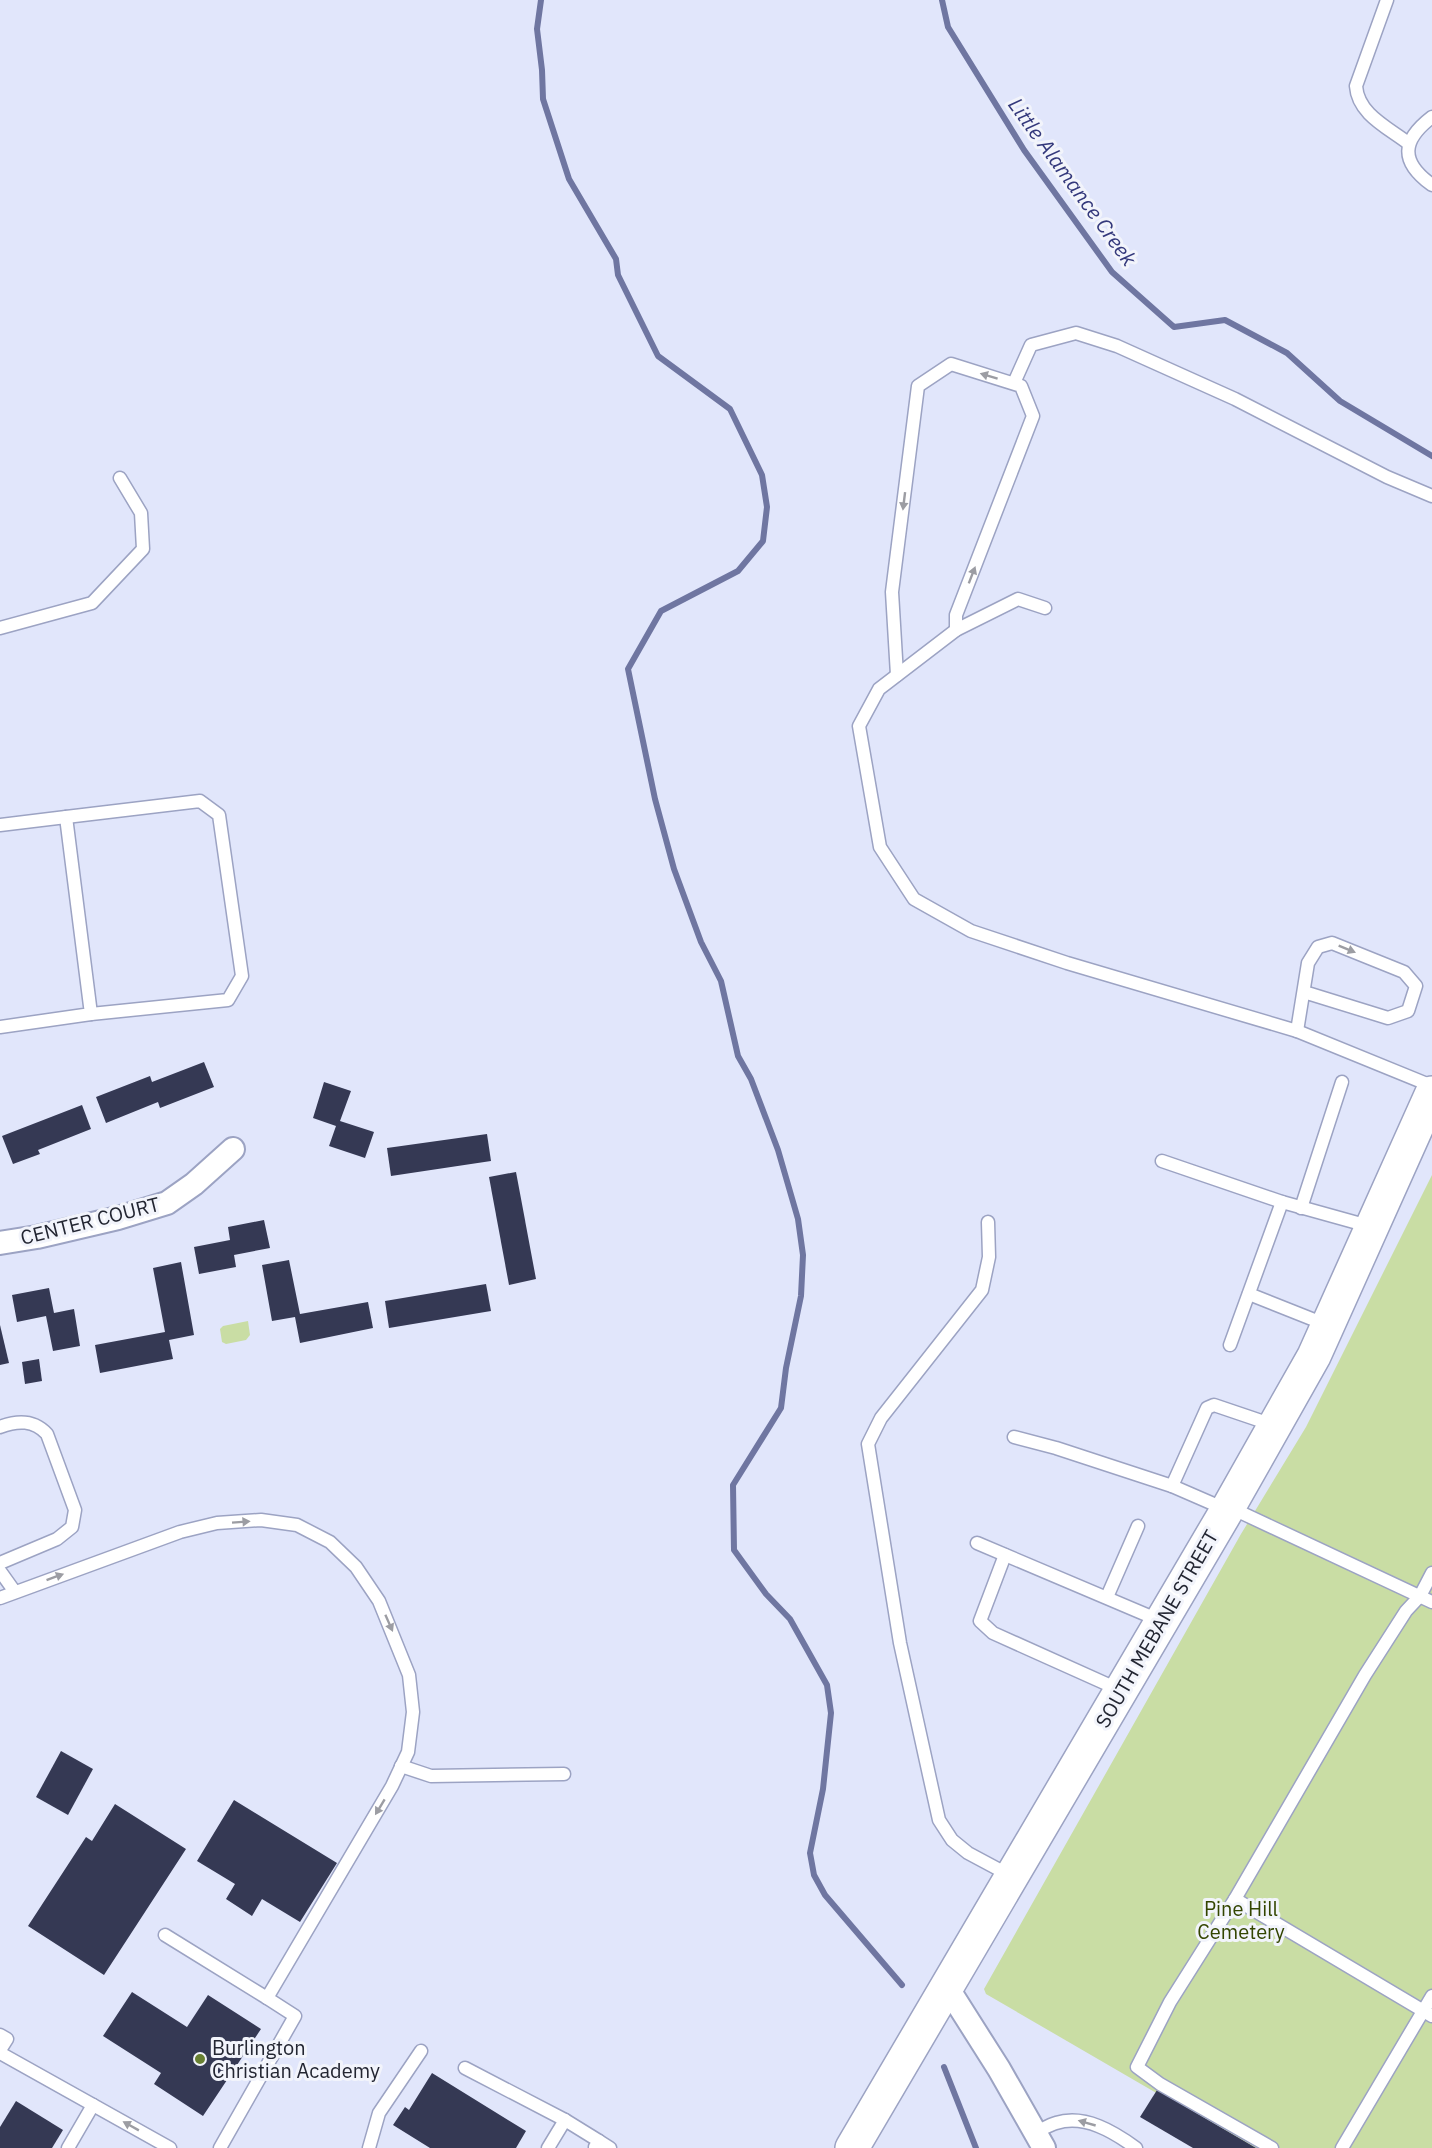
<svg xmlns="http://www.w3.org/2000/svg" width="1432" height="2148" viewBox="0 0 1432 2148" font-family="'IBM Plex Sans',sans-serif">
<rect width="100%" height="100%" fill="#e1e6fb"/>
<!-- green -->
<g fill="#c9dda4">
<path d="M 1432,1175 L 1432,2148 L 1251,2148 L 986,1994 L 984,1989 L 1241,1534 L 1306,1427 Z"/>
<path d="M 248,1321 L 250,1335 L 246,1340 L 226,1344 L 222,1342 L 220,1329 L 223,1326 Z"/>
</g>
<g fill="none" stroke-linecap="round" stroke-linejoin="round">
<!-- stream -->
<g stroke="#6f76a1" stroke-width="6">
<path d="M 541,0 L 537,29 L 542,70 L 543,99 L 569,179 L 616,259 L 618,275 L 658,356 L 730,409 L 762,475 L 767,507 L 763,541 L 738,571 L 661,611 L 628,669 L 655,799 L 674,869 L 701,942 L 721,981 L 738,1056 L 751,1079 L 778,1150 L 798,1219 L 803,1255 L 801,1296 L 786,1368 L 781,1408 L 733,1485 L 734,1550 L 766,1594 L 790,1619 L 827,1685 L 831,1713 L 823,1789 L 810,1853 L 814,1875 L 825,1895 L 902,1985"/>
<path d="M 942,0 L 948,27 L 1024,150 L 1112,272 L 1174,327 L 1225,320 L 1287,353 L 1340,401 L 1432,456"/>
<path d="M 944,2067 L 976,2148"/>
</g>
</g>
<!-- building -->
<g fill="#353954">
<path d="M 204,1062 L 214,1087 L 160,1108 L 158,1102 L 106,1123 L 96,1097 L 150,1076 L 152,1082 Z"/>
<path d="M 324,1082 L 351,1091 L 340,1121 L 374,1132 L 365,1158 L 329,1146 L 336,1126 L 313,1118 Z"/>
<path d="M 82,1105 L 91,1129 L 38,1150 L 40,1154 L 13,1164 L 2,1136 Z"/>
<path d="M 487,1134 L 491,1161 L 391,1176 L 387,1148 Z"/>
<path d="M 516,1172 L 536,1279 L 509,1285 L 489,1177 Z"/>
<path d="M 264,1220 L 270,1248 L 234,1255 L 236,1267 L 199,1274 L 194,1247 L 230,1240 L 228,1227 Z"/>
<path d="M 289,1260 L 300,1314 L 368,1302 L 373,1328 L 300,1343 L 295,1317 L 272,1321 L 262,1265 Z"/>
<path d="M 181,1262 L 194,1335 L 169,1340 L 173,1359 L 100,1373 L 95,1345 L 165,1332 L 153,1268 Z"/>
<path d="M 486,1284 L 491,1311 L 389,1328 L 385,1301 Z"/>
<path d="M 49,1288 L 54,1313 L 74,1309 L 80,1346 L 53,1351 L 46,1316 L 17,1322 L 12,1295 Z"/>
<path d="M 0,1325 L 9,1363 L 0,1365 Z"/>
<path d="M 39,1359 L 42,1381 L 25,1384 L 22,1362 Z"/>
<path d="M 61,1751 L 93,1769 L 68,1815 L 36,1797 Z"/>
<path d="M 234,1800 L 337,1863 L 300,1922 L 262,1899 L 252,1916 L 226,1899 L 235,1884 L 197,1861 Z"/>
<path d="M 115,1804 L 186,1849 L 104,1975 L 28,1926 L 86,1837 L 92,1841 Z"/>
<path d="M 132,1992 L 187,2027 L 208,1995 L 261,2029 L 203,2116 L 154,2084 L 161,2073 L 103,2036 Z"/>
<path d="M 432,2073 L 526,2131 L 516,2148 L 430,2148 L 393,2125 L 405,2107 L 409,2110 Z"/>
<path d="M 1157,2090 L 1256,2148 L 1193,2148 L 1140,2117 Z"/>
<path d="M 16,2101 L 63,2130 L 52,2148 L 0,2148 L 0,2127 Z"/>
</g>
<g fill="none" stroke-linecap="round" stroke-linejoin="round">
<!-- lane casing -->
<g stroke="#9ca3c3" stroke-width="15">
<g id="lane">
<path d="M 1387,0 L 1356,86 C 1358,114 1387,127 1408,143"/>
<path d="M 1432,117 C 1402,140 1399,161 1432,185"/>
<path d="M 1014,383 L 1031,345 L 1076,333 L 1117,346 L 1235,399 L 1387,477 L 1432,496"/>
<path d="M 1045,608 L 1018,599 L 956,630 L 879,689 L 859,726 L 880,847 L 914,899 L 971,931 L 1067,963 L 1297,1031 L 1432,1086"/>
<path d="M 0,628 L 92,603 L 143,549 L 141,513 L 120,478"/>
<path d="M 897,675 L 892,592 L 918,386 L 951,364 L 1021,386 L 1033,416 L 956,615 L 956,630"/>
<path d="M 66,817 L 200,801 L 219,815 L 242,976 L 228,1000 L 91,1014"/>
<path d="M 0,825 L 66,817 L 91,1014 L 0,1027"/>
<path d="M 1297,1031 L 1308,963 L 1318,947 L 1332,943 L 1404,972 L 1416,986 L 1408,1011 L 1388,1018 L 1304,992"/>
<path d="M 1162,1161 L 1282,1202 L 1372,1227"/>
<path d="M 1301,1208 L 1342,1082"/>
<path d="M 988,1222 L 989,1257 L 982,1290 L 881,1418 L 868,1444 L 900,1643 L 939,1820 L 952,1840 L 968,1853 L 1011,1876"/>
<path d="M 1249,1294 L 1327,1325"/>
<path d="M 1230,1345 L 1282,1202"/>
<path d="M 0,1427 C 18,1420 34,1420 47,1434 L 75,1510 L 72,1527 L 57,1539 L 0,1563"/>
<path d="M 1014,1437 L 1056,1448 L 1172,1486"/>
<path d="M 1229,1507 L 1432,1602"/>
<path d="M 1225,1509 L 1172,1486 L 1207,1408 L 1214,1405 L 1273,1425"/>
<path d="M 977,1543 L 1161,1621"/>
<path d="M 1005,1555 L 980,1621 L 993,1633 L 1120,1690"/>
<path d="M 0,1571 L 15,1592"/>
<path d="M 1107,1597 L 1138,1526"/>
<path d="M 0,1598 L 180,1532 L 217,1523 L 261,1520 L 297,1525 L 330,1542 L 356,1567 L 379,1601 L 409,1675 L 413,1712 L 408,1752 L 392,1786 L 267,1998 L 295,2016 L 220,2148"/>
<path d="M 401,1766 L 431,1776 L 564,1774"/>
<path d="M 1235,1899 L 1432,2016"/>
<path d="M 165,1935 L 267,1998"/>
<path d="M 0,2035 L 7,2039 L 0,2050"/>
<path d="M 0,2053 L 170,2148"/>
<path d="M 465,2068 L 565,2120"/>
<path d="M 1034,2133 C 1041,2130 1049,2125 1056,2123 C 1085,2114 1114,2132 1136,2148"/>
<path d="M 595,2147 L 599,2141 L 610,2148"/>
<path d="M 68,2148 L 93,2105"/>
<path d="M 369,2148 L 379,2113 L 421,2051"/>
<path d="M 548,2148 L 565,2120 L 599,2141"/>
<path d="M 1272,2148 L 1160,2084 L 1137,2067 L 1170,2002 L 1235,1899 L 1365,1675 L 1406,1611 L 1420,1596 L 1432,1573"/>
<path d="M 1342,2148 L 1432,1996"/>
</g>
</g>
<!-- street casing -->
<g stroke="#9ca3c3" stroke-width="26">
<g id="street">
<path d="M 0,1243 L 37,1237 L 118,1218 L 167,1203 L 194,1184 L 233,1149"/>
<path d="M 947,1987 L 999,2069 L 1044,2148"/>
</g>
</g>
<!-- secondary casing -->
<g stroke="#9ca3c3" stroke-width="36">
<path id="secondary" d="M 852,2148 L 1227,1510 L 1314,1356 L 1432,1093"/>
</g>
<!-- lane -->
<use href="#lane" stroke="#fff" stroke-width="12"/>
<!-- street -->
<use href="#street" stroke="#fff" stroke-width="22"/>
<!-- secondary -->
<use href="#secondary" stroke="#fff" stroke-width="33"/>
</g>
<!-- one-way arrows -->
<defs><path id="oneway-solid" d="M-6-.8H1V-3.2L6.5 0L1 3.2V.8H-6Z" transform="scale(1.5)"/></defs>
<g fill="#9c9da3">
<use href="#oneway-solid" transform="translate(989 376) rotate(-163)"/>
<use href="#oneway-solid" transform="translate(904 501) rotate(97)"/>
<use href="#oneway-solid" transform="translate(972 575) rotate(-69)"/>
<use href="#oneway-solid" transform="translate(1347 949) rotate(22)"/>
<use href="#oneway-solid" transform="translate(241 1522) rotate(-4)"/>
<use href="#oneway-solid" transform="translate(55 1577) rotate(-20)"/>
<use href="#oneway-solid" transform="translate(389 1623) rotate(66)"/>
<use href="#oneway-solid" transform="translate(380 1807) rotate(121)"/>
<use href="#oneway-solid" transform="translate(1087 2123) rotate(-164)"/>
<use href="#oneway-solid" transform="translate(131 2126) rotate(-151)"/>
</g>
<!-- markers -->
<circle fill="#688032" stroke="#f2f4fb" stroke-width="2" cx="200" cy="2059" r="6"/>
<g text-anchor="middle" stroke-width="6" stroke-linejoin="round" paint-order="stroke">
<!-- street labels -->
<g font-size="20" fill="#232632" stroke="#f2f4fb">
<text transform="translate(90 1221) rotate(-14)" y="7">CENTER COURT</text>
<text transform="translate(1157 1629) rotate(-60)" y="7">SOUTH MEBANE STREET</text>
</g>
<!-- park labels -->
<g font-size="20" fill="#334500" stroke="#f2f4fb">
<text x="1241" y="1916">Pine Hill<tspan x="1241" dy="23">Cemetery</tspan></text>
</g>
<!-- poi labels -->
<g font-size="20" fill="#232632" stroke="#f2f4fb" text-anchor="start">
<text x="212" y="2055">Burlington<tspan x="212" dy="23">Christian Academy</tspan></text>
</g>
<!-- water labels -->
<g font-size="21" font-style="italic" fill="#34397c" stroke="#f2f4fb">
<text transform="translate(1072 182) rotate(54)" y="7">Little Alamance Creek</text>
</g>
</g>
</svg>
